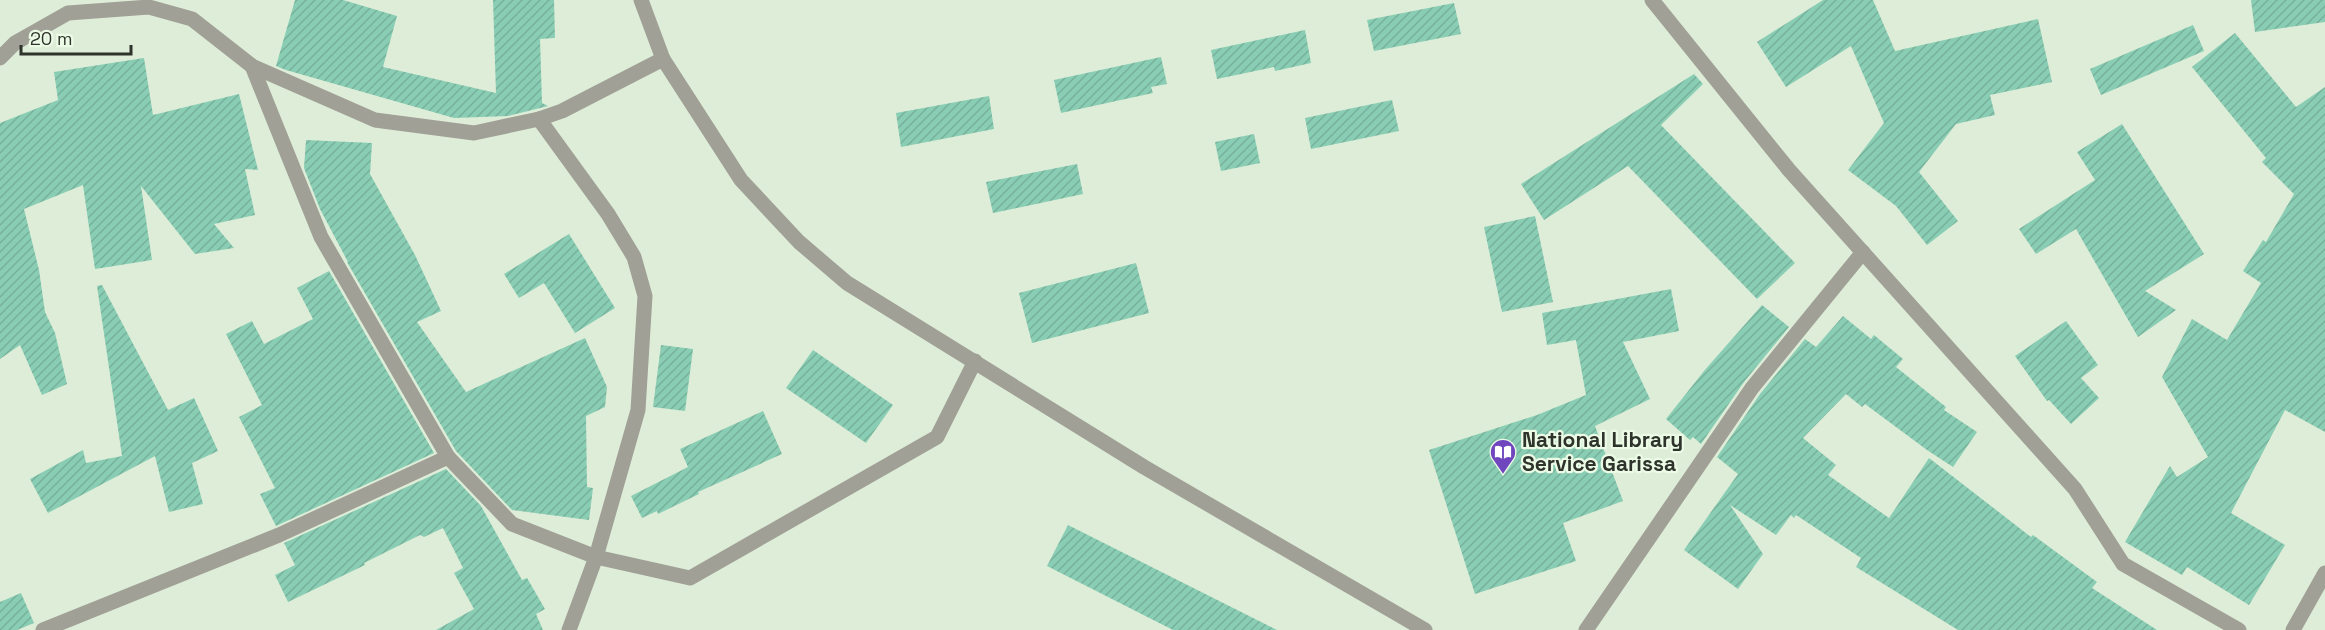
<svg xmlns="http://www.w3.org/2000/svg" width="2325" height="630" viewBox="0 0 2325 630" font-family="'Space Grotesk',sans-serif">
<defs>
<pattern id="building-hatch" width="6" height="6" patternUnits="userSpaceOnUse" patternTransform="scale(1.5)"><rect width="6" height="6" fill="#89ceb4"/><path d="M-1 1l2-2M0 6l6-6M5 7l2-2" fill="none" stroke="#77b19b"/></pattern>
</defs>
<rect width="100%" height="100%" fill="#deedd8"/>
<!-- building -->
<g fill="url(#building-hatch)">
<path d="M 295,0 L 343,0 L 397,16 L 383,67 L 496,93 L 493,0 L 554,0 L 555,38 L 540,39 L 542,103 L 548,106 L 508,116 L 454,118 L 286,70 L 276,66 Z"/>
<path d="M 1823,0 L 1873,0 L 1895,51 L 2038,19 L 2052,82 L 1990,95 L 1995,115 L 1956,124 L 1919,172 L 1958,221 L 1927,245 L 1896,206 L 1848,170 L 1884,123 L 1851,46 L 1786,87 L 1757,42 Z"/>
<path d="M 2251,0 L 2325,0 L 2325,22 L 2255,32 Z"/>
<path d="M 1454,3 L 1461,34 L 1374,51 L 1367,20 Z"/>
<path d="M 2193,25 L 2204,51 L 2101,95 L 2090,69 Z"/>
<path d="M 1305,30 L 1311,63 L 1275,71 L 1274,67 L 1217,79 L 1211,50 Z"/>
<path d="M 2235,33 L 2296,107 L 2325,87 L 2325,432 L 2285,410 L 2231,513 L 2285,545 L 2249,605 L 2187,567 L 2182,575 L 2125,542 L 2170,466 L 2177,477 L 2208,457 L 2162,377 L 2192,319 L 2227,340 L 2261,283 L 2243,271 L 2263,240 L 2266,242 L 2294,194 L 2262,162 L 2266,158 L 2192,67 Z"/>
<path d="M 1161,57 L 1167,84 L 1151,87 L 1153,93 L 1061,113 L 1054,80 Z"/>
<path d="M 144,58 L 153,115 L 239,94 L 258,170 L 245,169 L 255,215 L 214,224 L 234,248 L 195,254 L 141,186 L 152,260 L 95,269 L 83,185 L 24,209 L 39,270 L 45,312 L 55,333 L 67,384 L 42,395 L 20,345 L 0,359 L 0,123 L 58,100 L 54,72 Z"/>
<path d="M 1694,74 L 1703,84 L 1661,125 L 1795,263 L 1757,299 L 1628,166 L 1544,220 L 1521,184 Z"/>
<path d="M 989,96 L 994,129 L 901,147 L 896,113 Z"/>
<path d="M 1392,100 L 1399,131 L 1311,149 L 1305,118 Z"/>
<path d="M 2122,124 L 2204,254 L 2145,291 L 2176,310 L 2138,337 L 2076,229 L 2036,254 L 2019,229 L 2095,180 L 2077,152 Z"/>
<path d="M 1254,134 L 1260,163 L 1221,171 L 1215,142 Z"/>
<path d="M 306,140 L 372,143 L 370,174 L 415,255 L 441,311 L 417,322 L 466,392 L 585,338 L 607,387 L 605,407 L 586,416 L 587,487 L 593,488 L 589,520 L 512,510 L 456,451 L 347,262 L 348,262 L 320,209 L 304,168 Z"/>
<path d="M 1077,164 L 1083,194 L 993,213 L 986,182 Z"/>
<path d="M 1535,216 L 1553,302 L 1502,312 L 1484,227 Z"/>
<path d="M 569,234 L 615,308 L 575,333 L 544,283 L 519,298 L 504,274 Z"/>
<path d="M 1136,263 L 1149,313 L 1032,343 L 1019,293 Z"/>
<path d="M 329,271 L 434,453 L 276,526 L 260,494 L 275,488 L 239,417 L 262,405 L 226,334 L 252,321 L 264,344 L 313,319 L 297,288 Z"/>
<path d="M 102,285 L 168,410 L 194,398 L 218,451 L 192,463 L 203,504 L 169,512 L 155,456 L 48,513 L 30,479 L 83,450 L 86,463 L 122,456 L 97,286 Z"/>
<path d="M 1671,289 L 1679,331 L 1623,342 L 1650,399 L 1595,426 L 1623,501 L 1563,523 L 1576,561 L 1475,594 L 1429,450 L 1537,415 L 1586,395 L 1576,340 L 1547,345 L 1542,313 Z"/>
<path d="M 1762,305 L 1789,327 L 1744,382 L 1701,444 L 1693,437 L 1690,440 L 1666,419 L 1704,371 Z"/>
<path d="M 1843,316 L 1871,339 L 1874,335 L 1903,359 L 1896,367 L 1946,407 L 1944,410 L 1977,432 L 1953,467 L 1927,450 L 1865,404 L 1862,407 L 1846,394 L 1803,438 L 1836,465 L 1828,475 L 1889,518 L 1929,458 L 2031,537 L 2033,535 L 2097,582 L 2092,588 L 2157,630 L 1958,630 L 1856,567 L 1861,558 L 1796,515 L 1794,518 L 1791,515 L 1776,535 L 1730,505 L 1763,554 L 1738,589 L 1684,550 L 1738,474 L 1717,457 L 1760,394 L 1805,339 L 1816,347 Z"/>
<path d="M 2066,321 L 2098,365 L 2081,378 L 2099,398 L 2071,424 L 2049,400 L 2047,401 L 2015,356 Z"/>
<path d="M 661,345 L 693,349 L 685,411 L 653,407 Z"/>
<path d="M 813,350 L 893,405 L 866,443 L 786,388 Z"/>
<path d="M 763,411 L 782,454 L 698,492 L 699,494 L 658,514 L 657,511 L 642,518 L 631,496 L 688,467 L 680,449 Z"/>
<path d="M 446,469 L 481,506 L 522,580 L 527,578 L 545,609 L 536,614 L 543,630 L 436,630 L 474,609 L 454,573 L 463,568 L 443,528 L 424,537 L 420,535 L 364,563 L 365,565 L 288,602 L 275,575 L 295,565 L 284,543 Z"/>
<path d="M 1068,525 L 1277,630 L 1173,630 L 1047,566 Z"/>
<path d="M 21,593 L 34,623 L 17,630 L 0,630 L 0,602 Z"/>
</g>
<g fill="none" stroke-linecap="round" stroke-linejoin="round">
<!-- minor -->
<g stroke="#a0a096" stroke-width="15">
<path d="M 641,0 L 663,59 L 741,180 L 799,242 L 847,283 L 1144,467 L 1425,630"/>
<path d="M 1652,0 L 1789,170 L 2075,489 L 2123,564 L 2239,630"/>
<path d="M 0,58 L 15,43 L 68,13 L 149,7 L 192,19 L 252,66 L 375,120 L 474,133 L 539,119 L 562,111 L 663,59"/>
<path d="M 252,66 L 321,237 L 448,457 L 512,524 L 596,557 L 690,578 L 937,437 L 975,361"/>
<path d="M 539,119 L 608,214 L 634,257 L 645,296 L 638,410 L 596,557 L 569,630"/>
<path d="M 43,630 L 279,535 L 448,457"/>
<path d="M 1586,630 L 1752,388 L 1863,252"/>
<path d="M 2293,630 L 2325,573"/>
</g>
</g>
<!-- icons -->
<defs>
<g id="library-pin" transform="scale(1.35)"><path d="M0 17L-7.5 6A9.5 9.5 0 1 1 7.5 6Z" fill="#6f46be" stroke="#ecfbe6"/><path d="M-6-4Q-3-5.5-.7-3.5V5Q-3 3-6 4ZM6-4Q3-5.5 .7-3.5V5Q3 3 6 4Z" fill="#fff"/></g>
</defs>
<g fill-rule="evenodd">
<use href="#library-pin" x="1503" y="452"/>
</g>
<g text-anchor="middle" stroke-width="4.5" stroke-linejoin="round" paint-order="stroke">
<!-- poi labels -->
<g font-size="21" font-weight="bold" fill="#2e332b" stroke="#ecfbe6" text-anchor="start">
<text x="1522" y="447">National Library<tspan x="1522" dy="24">Service Garissa</tspan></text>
</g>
</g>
<!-- scale -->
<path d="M21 45v9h110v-9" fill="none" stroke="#2e332b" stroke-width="3"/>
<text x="30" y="45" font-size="18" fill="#2e332b" stroke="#ecfbe6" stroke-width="4.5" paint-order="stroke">20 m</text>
</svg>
